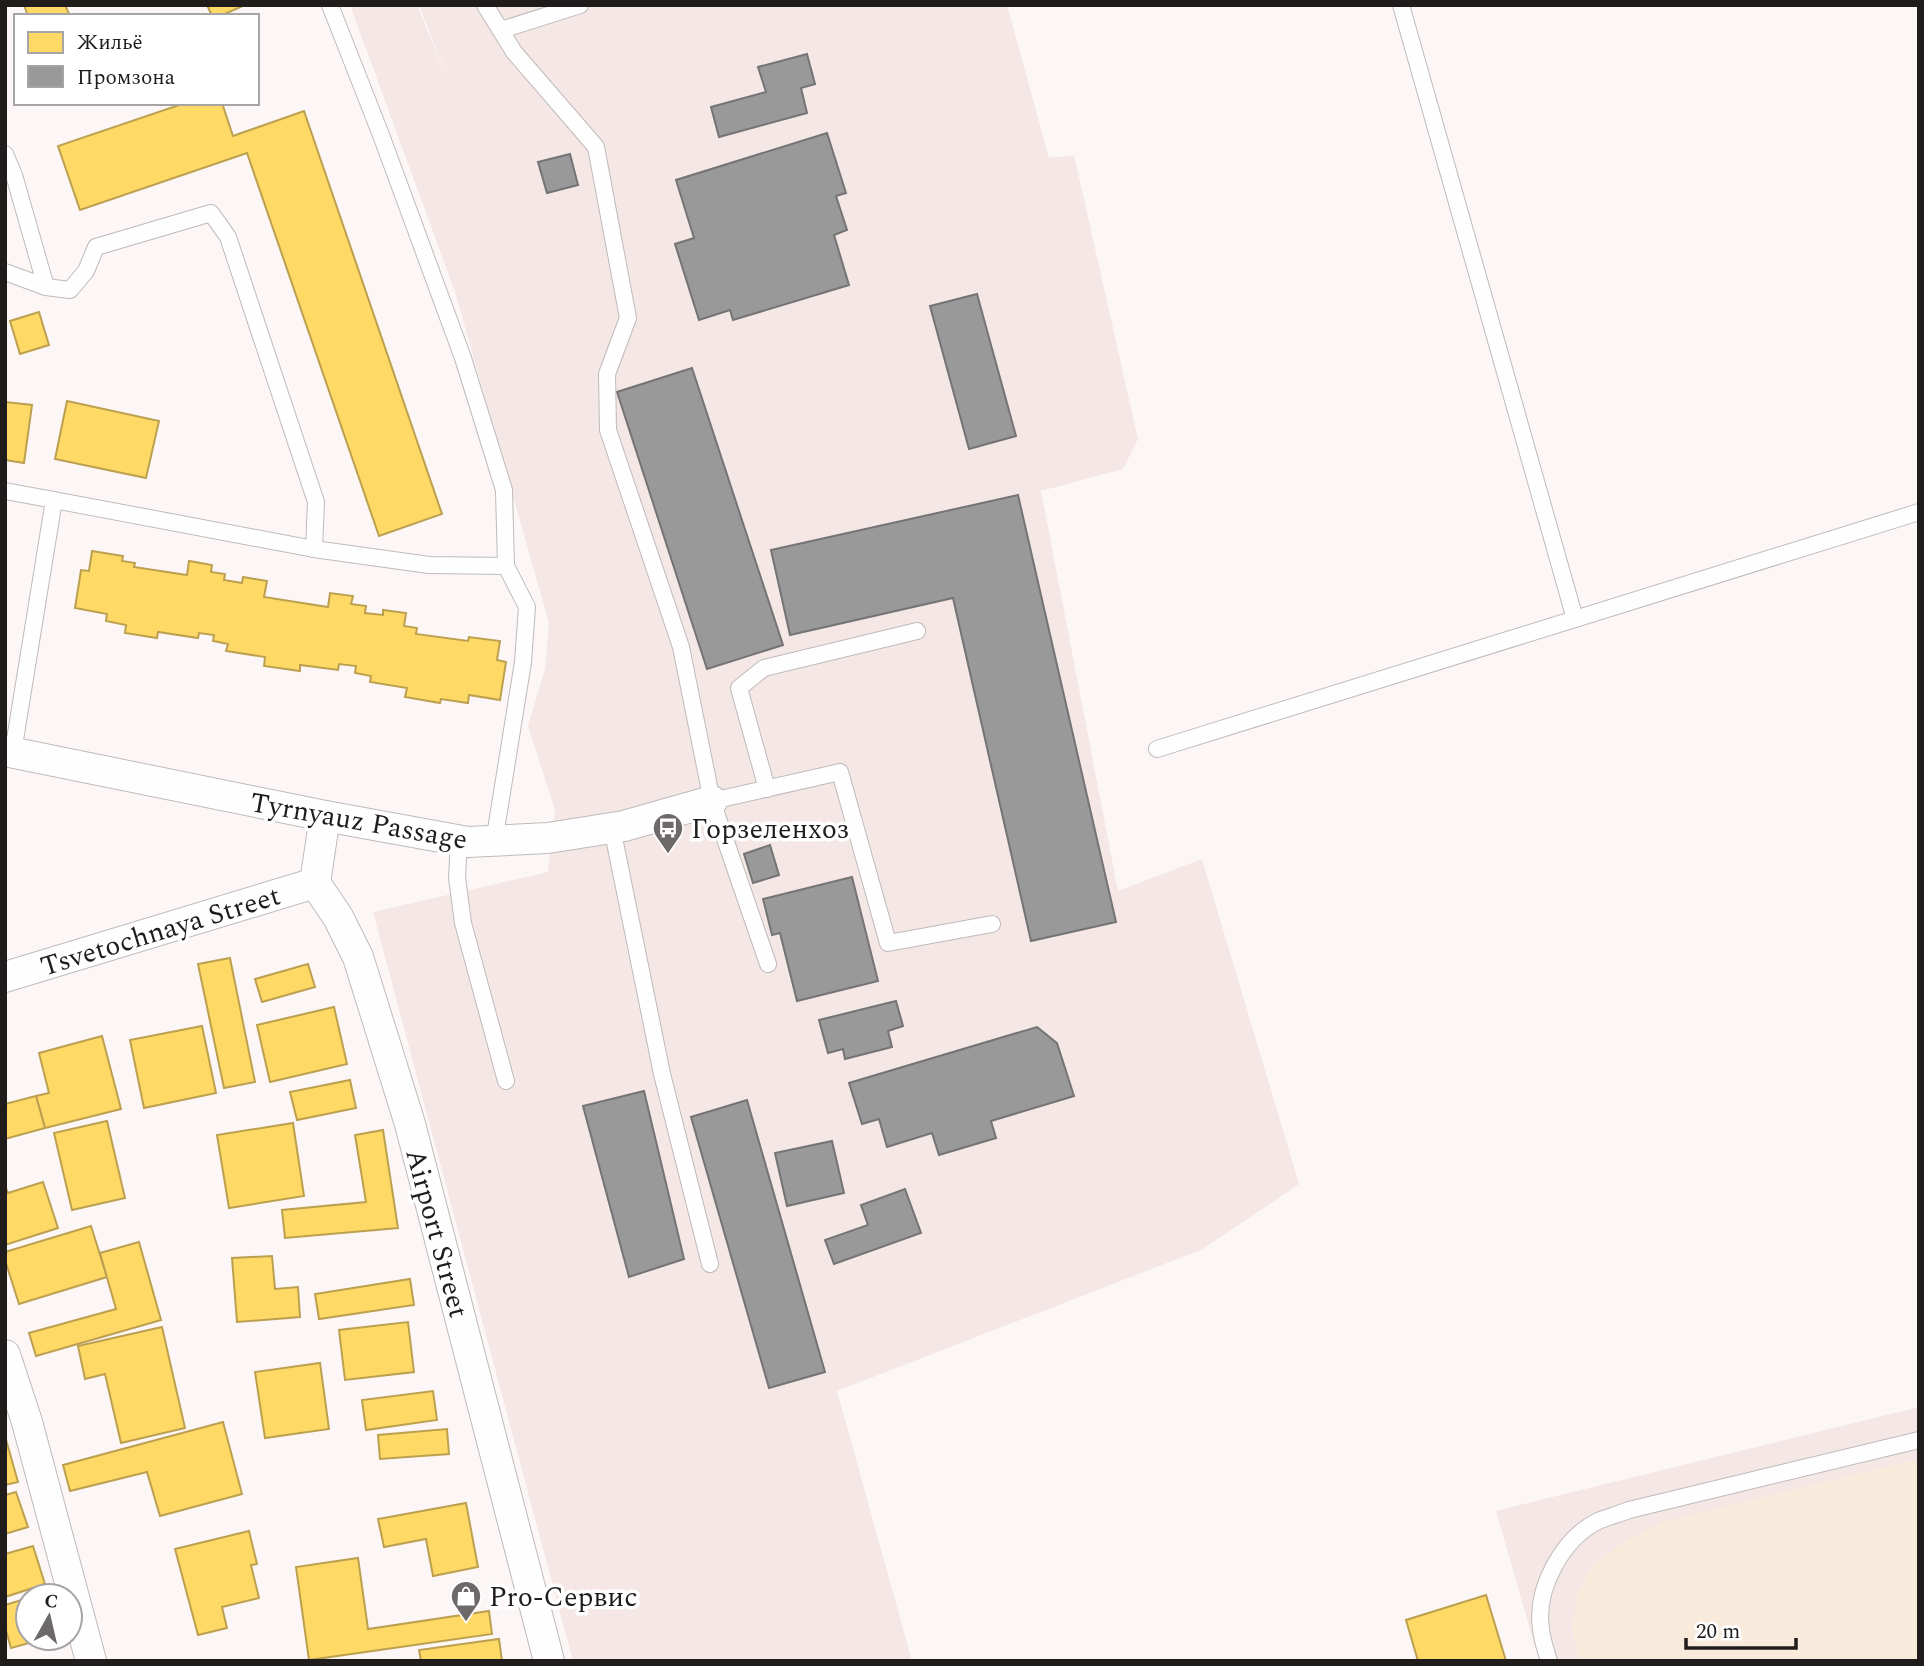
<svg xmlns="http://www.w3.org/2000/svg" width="1924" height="1666" viewBox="0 0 1924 1666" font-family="Spectral,serif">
<rect width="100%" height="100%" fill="#fcf7f6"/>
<!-- built -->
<g fill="#f4e7e6">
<path d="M 350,5 L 417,5 L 450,85 L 419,5 L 1007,5 L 1049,158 L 1074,155 L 1138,439 L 1123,469 L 1041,491 L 1118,891 L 1202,859 L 1299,1184 L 1203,1249 L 837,1391 L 912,1661 L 573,1661 L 373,912 L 548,872 L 555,810 L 528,726 L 545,669 L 549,623 L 455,292 Z"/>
<path d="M 1919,1407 L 1919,1661 L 1539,1661 L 1496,1511 Z"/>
</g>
<!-- green -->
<path fill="#f9ebdb" d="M 1919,1459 L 1919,1661 L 1579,1661 L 1572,1627 L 1578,1594 L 1593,1565 L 1622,1543 L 1662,1522 Z"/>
<!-- homes -->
<g fill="#ffd966" stroke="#bca050" stroke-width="2">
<path d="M 24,5 L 65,5 L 70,16 L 28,16 Z"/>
<path d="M 207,5 L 242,5 L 243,6 L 220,16 L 212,16 Z"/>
<path d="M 185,103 L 222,103 L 233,136 L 304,111 L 442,514 L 379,536 L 247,153 L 80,210 L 58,146 Z"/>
<path d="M 39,312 L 49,345 L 20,354 L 10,321 Z"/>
<path d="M 67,401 L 159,421 L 146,478 L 55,459 Z"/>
<path d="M 5,402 L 32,405 L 24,463 L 5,460 Z"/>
<path d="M 92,551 L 123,556 L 122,561 L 135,563 L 134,567 L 187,575 L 189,561 L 212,565 L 211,572 L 225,574 L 224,580 L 242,583 L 243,577 L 267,581 L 264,597 L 328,607 L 330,593 L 353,596 L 351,604 L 366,606 L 365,613 L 383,615 L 383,610 L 406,613 L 404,626 L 417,628 L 416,634 L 468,641 L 469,637 L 500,641 L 497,660 L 506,662 L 500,700 L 469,695 L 468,703 L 441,699 L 440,703 L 405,697 L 407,688 L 370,682 L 371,676 L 355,673 L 356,666 L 339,664 L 338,670 L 300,665 L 300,671 L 264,666 L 265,657 L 226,651 L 228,644 L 213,641 L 214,635 L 199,633 L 198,638 L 158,632 L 157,638 L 125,633 L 126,625 L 106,621 L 107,614 L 75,608 L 81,570 L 89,571 Z"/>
<path d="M 230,958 L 255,1082 L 224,1088 L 198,964 Z"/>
<path d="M 308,964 L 315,987 L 262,1002 L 255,979 Z"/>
<path d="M 334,1007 L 347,1064 L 270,1082 L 257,1025 Z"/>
<path d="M 202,1026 L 216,1093 L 144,1108 L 130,1040 Z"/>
<path d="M 102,1036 L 121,1109 L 45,1128 L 36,1096 L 49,1093 L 39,1053 Z"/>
<path d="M 350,1080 L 356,1108 L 297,1120 L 290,1092 Z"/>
<path d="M 36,1096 L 45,1128 L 5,1139 L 5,1104 Z"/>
<path d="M 107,1121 L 125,1198 L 72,1210 L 54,1133 Z"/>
<path d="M 293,1123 L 304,1196 L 229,1208 L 217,1135 Z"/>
<path d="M 383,1130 L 398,1228 L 285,1238 L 282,1210 L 366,1202 L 355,1135 Z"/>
<path d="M 43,1182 L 58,1228 L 5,1245 L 5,1186 L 8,1193 Z"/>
<path d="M 91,1226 L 107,1277 L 19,1304 L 5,1260 L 5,1252 Z"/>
<path d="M 139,1242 L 161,1320 L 36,1356 L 29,1333 L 116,1309 L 100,1253 Z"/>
<path d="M 272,1256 L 275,1289 L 298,1287 L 300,1317 L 237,1322 L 232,1258 Z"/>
<path d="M 410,1279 L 414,1305 L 319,1319 L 315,1294 Z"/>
<path d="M 408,1322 L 414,1372 L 345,1380 L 339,1330 Z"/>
<path d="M 162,1327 L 185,1428 L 121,1443 L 105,1374 L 85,1379 L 78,1346 Z"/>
<path d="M 320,1363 L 329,1429 L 265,1438 L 255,1372 Z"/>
<path d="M 433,1391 L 437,1420 L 366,1430 L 362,1400 Z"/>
<path d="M 223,1422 L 242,1494 L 160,1516 L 147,1472 L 70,1491 L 63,1465 Z"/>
<path d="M 447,1429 L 449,1454 L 380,1459 L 378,1435 Z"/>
<path d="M 5,1436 L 18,1482 L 5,1485 Z"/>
<path d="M 16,1492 L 28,1527 L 5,1534 L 5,1495 Z"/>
<path d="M 466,1503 L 478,1567 L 433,1576 L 426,1539 L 384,1547 L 378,1519 Z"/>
<path d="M 249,1531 L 257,1564 L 251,1565 L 259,1598 L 222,1607 L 227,1628 L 198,1635 L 175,1549 Z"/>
<path d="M 33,1546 L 45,1584 L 5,1597 L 5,1554 Z"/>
<path d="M 358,1558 L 368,1629 L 489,1611 L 492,1634 L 309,1660 L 296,1567 Z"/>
<path d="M 1486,1595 L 1506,1661 L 1418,1661 L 1406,1620 Z"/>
<path d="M 28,1598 L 28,1638 L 47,1638 L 11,1648 L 5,1627 L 5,1605 Z"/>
<path d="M 499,1639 L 502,1661 L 421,1661 L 419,1650 Z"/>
</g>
<!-- industry -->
<g fill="#999" stroke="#757474" stroke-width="2">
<path d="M 807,54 L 815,84 L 801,88 L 807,113 L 719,137 L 711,107 L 766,92 L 758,67 Z"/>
<path d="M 827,133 L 846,193 L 836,196 L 847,230 L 834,235 L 849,285 L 733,320 L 730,310 L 699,320 L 675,244 L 694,238 L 676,180 Z"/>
<path d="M 570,154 L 578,185 L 547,193 L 538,162 Z"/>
<path d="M 977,294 L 1016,436 L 969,449 L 930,306 Z"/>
<path d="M 692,368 L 783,645 L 707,669 L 617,392 Z"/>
<path d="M 1018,495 L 1116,922 L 1031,941 L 953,598 L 790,635 L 771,550 Z"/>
<path d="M 770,845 L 779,875 L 753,883 L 744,854 Z"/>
<path d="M 852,877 L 878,981 L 797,1001 L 780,933 L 772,935 L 763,899 Z"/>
<path d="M 896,1001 L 903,1026 L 888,1031 L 892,1047 L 845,1059 L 843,1049 L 828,1053 L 819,1020 Z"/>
<path d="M 1037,1027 L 1057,1043 L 1074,1096 L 991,1121 L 996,1138 L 939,1155 L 932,1133 L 887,1147 L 879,1119 L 862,1124 L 849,1083 Z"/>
<path d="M 644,1091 L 684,1259 L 629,1277 L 583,1106 Z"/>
<path d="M 747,1100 L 825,1372 L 769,1388 L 691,1117 Z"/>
<path d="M 832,1141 L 844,1193 L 787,1206 L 775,1153 Z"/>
<path d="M 905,1189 L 921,1233 L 834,1264 L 825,1240 L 868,1225 L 861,1205 Z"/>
</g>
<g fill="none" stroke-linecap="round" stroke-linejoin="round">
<!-- service casing -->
<g stroke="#bfbaba" stroke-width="18">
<g id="service">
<path d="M 330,5 L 381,135 L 463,358 L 504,490 L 506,566"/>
<path d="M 485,5 L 514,52 L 596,147 L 628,318 L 607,374 L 608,430 L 681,647 L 712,801 L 840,772 L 888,943 L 992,924"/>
<path d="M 1401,5 L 1575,619"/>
<path d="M 501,30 L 580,5"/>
<path d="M 5,154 L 14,175 L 46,287 L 70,290 L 86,271 L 96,247 L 211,213 L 228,237 L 316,502 L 314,549"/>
<path d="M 5,272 L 46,287"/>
<path d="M 5,491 L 54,500 L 13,752"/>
<path d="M 54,500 L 314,549 L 429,565 L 506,566 L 527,607 L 523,662 L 494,842"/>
<path d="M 1157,749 L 1919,512"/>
<path d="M 767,789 L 739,688 L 764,668 L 917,631"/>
<path d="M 712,801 L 768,964"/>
<path d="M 612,828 L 662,1074 L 710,1264"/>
<path d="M 459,840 L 457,878 L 463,923 L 506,1081"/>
<path d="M 1549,1661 C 1546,1651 1542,1640 1541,1629 C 1535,1589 1562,1539 1598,1521 C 1608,1517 1619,1514 1629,1510 L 1919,1440"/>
</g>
</g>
<!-- minor casing -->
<g stroke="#bfbaba" stroke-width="32">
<g id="minor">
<path d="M 5,751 L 325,816 L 468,842 L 548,838 L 624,826 L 712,801"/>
<path d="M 325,816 L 315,883 L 338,917 L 358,957 L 410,1124 L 549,1661"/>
<path d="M 5,977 L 315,883"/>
<path d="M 5,1355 L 27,1422 L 91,1661"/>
</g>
</g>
<!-- service -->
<use href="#service" stroke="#fffefe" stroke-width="16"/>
<!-- minor -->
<use href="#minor" stroke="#fffefe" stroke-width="30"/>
</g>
<!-- icons -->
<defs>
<g id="bus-pin" transform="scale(1.575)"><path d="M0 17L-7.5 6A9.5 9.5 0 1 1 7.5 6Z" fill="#6d6968" stroke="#fff"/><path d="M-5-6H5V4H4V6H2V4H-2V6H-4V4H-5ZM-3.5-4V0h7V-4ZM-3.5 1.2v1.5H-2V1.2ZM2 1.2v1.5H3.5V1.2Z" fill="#fff"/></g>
<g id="shop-pin" transform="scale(1.575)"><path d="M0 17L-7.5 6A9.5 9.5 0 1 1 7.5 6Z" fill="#6d6968" stroke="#fff"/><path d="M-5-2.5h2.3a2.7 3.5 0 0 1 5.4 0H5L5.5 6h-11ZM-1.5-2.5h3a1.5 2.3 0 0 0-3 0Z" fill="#fff"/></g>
</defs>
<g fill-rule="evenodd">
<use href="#bus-pin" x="668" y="828"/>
<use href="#shop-pin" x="466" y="1596"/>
</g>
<g text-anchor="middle" stroke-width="7" stroke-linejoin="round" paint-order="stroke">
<!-- street labels -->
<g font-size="28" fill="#201c1c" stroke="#fff">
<text transform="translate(359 820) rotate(10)" y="10">Tyrnyauz Passage</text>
<text transform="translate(160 930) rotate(-17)" y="10">Tsvetochnaya Street</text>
<text transform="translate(438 1233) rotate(75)" y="10">Airport Street</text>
</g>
<!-- poi labels -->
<g font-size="28" fill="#201c1c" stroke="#fff" text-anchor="start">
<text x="691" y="838">Горзеленхоз</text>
<text x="489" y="1606">Pro-Сервис</text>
</g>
</g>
<!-- border -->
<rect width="1924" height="1666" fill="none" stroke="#201c1c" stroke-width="14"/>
<!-- legend -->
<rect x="14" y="14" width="245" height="91" fill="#ffffff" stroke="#a6a4a4" stroke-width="2"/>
<rect x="28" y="32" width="35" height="21" fill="#ffd966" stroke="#a6a4a4" stroke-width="2"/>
<text x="77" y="49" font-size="21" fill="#201c1c">Жильё</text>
<rect x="28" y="66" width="35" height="21" fill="#999999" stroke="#a6a4a4" stroke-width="2"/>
<text x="77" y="84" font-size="21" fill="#201c1c">Промзона</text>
<!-- north arrow -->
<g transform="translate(49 1617) rotate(8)"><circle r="33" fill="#ffffff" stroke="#a6a4a4" stroke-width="2"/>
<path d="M0-5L12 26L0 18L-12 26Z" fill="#6d6968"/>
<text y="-10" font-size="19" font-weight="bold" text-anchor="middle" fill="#201c1c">С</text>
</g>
<!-- scale -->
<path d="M1686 1638v10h110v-10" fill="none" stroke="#201c1c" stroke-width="3.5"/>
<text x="1696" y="1638" font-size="21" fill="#201c1c" stroke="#ffffff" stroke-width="5" paint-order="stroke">20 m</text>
</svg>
